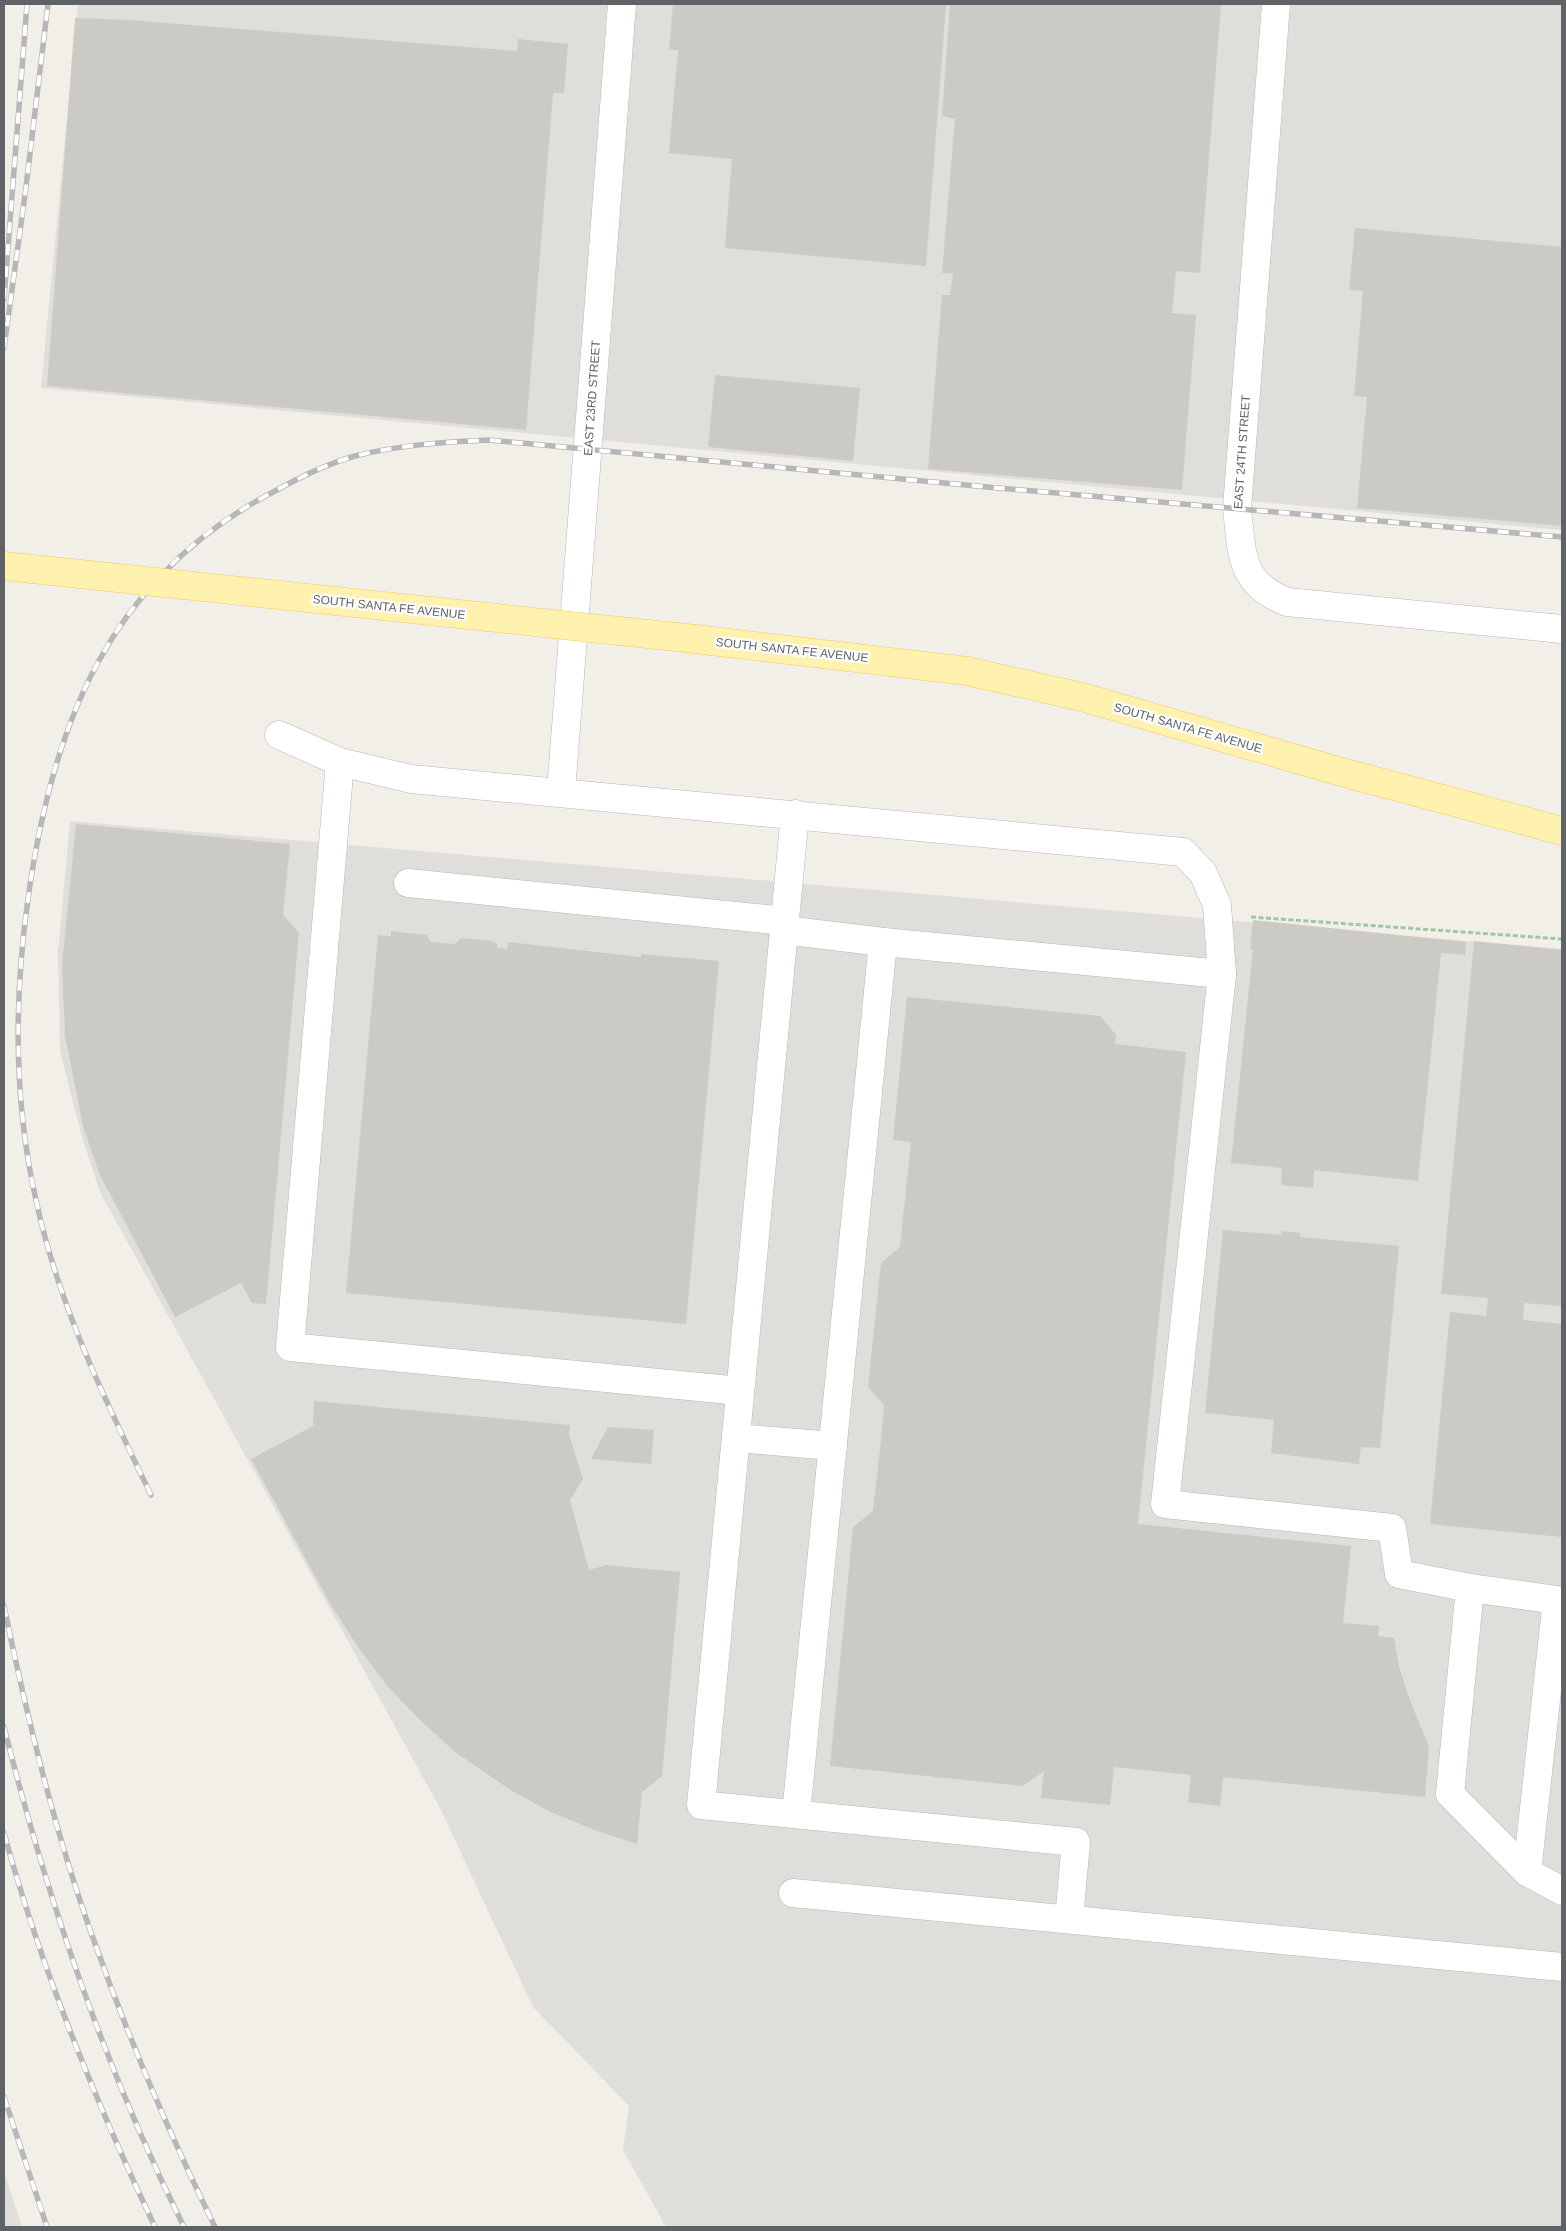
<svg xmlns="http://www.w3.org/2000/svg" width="1566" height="2231" viewBox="0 0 1566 2231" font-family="Helvetica,sans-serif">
<rect width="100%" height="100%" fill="#f1efe8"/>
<!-- industrial -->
<g fill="#e0deda">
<path d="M 78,4 L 1562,4 L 1562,530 L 41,388 Z"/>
<path d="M 70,821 L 1562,949 L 1562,2227 L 666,2227 L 623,2150 L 629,2106 L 533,2007 L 440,1808 L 101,1194 L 83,1141 L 60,1051 L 58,953 Z"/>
<path d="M 4,2172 L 22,2227 L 4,2227 Z"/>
</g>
<!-- building -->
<g fill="#cccac5">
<path d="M 673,4 L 946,4 L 926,266 L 725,248 L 732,159 L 669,153 L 678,50 L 669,50 Z"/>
<path d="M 950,4 L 1221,4 L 1200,273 L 1176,271 L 1172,313 L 1196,315 L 1182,490 L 928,469 L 942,295 L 950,295 L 953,273 L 942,273 L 955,119 L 942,116 Z"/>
<path d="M 75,18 L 129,20 L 517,51 L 518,39 L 568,44 L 564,93 L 553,93 L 526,430 L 47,386 Z"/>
<path d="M 1355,228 L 1562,247 L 1562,526 L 1357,508 L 1367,397 L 1354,396 L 1363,291 L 1349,290 Z"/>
<path d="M 715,375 L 860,388 L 853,461 L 708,447 Z"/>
<path d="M 76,824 L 290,844 L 283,915 L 299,933 L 266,1304 L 252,1303 L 241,1283 L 175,1317 L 99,1173 L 83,1126 L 65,1036 L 62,965 Z"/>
<path d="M 1253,920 L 1466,942 L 1465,955 L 1441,953 L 1418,1181 L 1314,1170 L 1313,1188 L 1281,1185 L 1282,1168 L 1231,1163 L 1253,949 L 1250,949 Z"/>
<path d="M 391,931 L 427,935 L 431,942 L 455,944 L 461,938 L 493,941 L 497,944 L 497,948 L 507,949 L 508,942 L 641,957 L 641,954 L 719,961 L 686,1324 L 346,1293 L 378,935 L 391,936 Z"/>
<path d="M 1474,941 L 1562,950 L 1562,1306 L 1524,1303 L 1523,1320 L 1562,1324 L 1562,1537 L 1430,1524 L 1450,1312 L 1486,1316 L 1488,1298 L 1441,1294 Z"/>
<path d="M 907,997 L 1100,1016 L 1116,1035 L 1115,1044 L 1186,1052 L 1138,1524 L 1351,1546 L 1343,1623 L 1379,1626 L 1378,1636 L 1394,1638 L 1399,1667 L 1411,1703 L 1429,1747 L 1425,1797 L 1223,1777 L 1220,1806 L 1188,1802 L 1191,1775 L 1114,1767 L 1110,1805 L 1041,1798 L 1044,1771 L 1023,1786 L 830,1766 L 853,1527 L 873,1511 L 881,1439 L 884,1405 L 868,1387 L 881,1263 L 900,1247 L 911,1142 L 893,1140 Z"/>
<path d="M 1223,1230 L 1282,1235 L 1282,1231 L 1300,1233 L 1300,1237 L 1399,1246 L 1380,1448 L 1361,1447 L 1359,1464 L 1271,1453 L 1274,1420 L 1205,1413 Z"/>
<path d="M 314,1401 L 570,1425 L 569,1434 L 583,1479 L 570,1500 L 589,1570 L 606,1565 L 680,1572 L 662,1776 L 642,1792 L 637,1844 L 594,1830 L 551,1812 L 512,1791 L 455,1752 L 419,1719 L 388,1687 L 360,1650 L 331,1605 L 251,1459 L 313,1426 Z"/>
<path d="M 608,1427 L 654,1430 L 651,1464 L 591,1459 Z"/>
</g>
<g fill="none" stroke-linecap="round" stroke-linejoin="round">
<!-- minor casing -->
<g stroke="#b5b8bc" stroke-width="29">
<g id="minor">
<path d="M 1276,4 L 1237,508 C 1242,553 1239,583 1287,602 L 1562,629"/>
<path d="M 279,735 L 340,762 L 411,779 L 1183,852 L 1203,873 L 1217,905 L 1222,974"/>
<path d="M 340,762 L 290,1347 L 740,1391"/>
<path d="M 561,792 L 622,4"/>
<path d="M 795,814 L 701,1805 L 1076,1842 L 1069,1919"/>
<path d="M 408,883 L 785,921"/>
<path d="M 784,930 L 883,942 L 1222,974 L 1165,1504 L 1392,1528 L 1399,1574 L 1470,1588 L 1557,1600 L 1527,1872"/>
<path d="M 736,1438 L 833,1446"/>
<path d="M 1470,1588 L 1450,1794 L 1527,1872 L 1562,1891"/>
<path d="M 796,1814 L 883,942"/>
<path d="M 793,1893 L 1562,1967"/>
</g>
</g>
<!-- major casing -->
<g stroke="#f2c960" stroke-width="29">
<path id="major" d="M 686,638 L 967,671 L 1082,697 L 1338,771 L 1562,831"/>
</g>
<!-- path -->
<path stroke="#9cc7a9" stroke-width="3" stroke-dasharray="5 2.5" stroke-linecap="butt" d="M 1251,917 L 1562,939"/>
<!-- minor -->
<use href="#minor" stroke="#fff" stroke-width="28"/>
<!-- major -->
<use href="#major" stroke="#fff2af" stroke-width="28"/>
<!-- rail casing -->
<g stroke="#b6b7b8" stroke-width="5.5">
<g id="rail">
<path d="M 4,299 L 27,4"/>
<path d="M 4,348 L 25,195 L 48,4"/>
<path d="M 151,1495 C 105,1400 58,1304 36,1200 C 14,1103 14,998 28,899 C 52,724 110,576 275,491 C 300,477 327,464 355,456 C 399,445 444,442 489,440 L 976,486 L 1562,537"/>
<path d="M 4,1606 C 27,1718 54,1830 93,1938 C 128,2037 169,2133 215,2227"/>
<path d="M 4,1727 C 47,1899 105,2068 184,2227"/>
<path d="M 4,1833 C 41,1969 95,2100 155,2227"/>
<path d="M 4,2097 L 47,2227"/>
</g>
</g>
<!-- rail -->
<use href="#rail" stroke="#fff" stroke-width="4" stroke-dasharray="11" stroke-linecap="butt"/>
<!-- major-bridge casing -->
<g stroke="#f2c960" stroke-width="29" stroke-linecap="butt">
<path id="major-bridge" d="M 4,566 L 686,638"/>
</g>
<!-- major-bridge -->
<use href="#major-bridge" stroke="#fff2af" stroke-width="28"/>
</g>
<g text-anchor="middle" stroke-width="4.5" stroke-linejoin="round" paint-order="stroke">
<!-- street labels -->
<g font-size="12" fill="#5f6368" stroke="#fff">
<text transform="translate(592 398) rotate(-86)" y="4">EAST 23RD STREET</text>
<text transform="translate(1242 452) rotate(-86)" y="4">EAST 24TH STREET</text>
<text transform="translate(389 607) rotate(6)" y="4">SOUTH SANTA FE AVENUE</text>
<text transform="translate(792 650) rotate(6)" y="4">SOUTH SANTA FE AVENUE</text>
<text transform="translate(1188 728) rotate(16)" y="4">SOUTH SANTA FE AVENUE</text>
</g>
</g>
<!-- border -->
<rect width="1566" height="2231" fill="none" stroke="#5f6368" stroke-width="10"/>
</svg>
